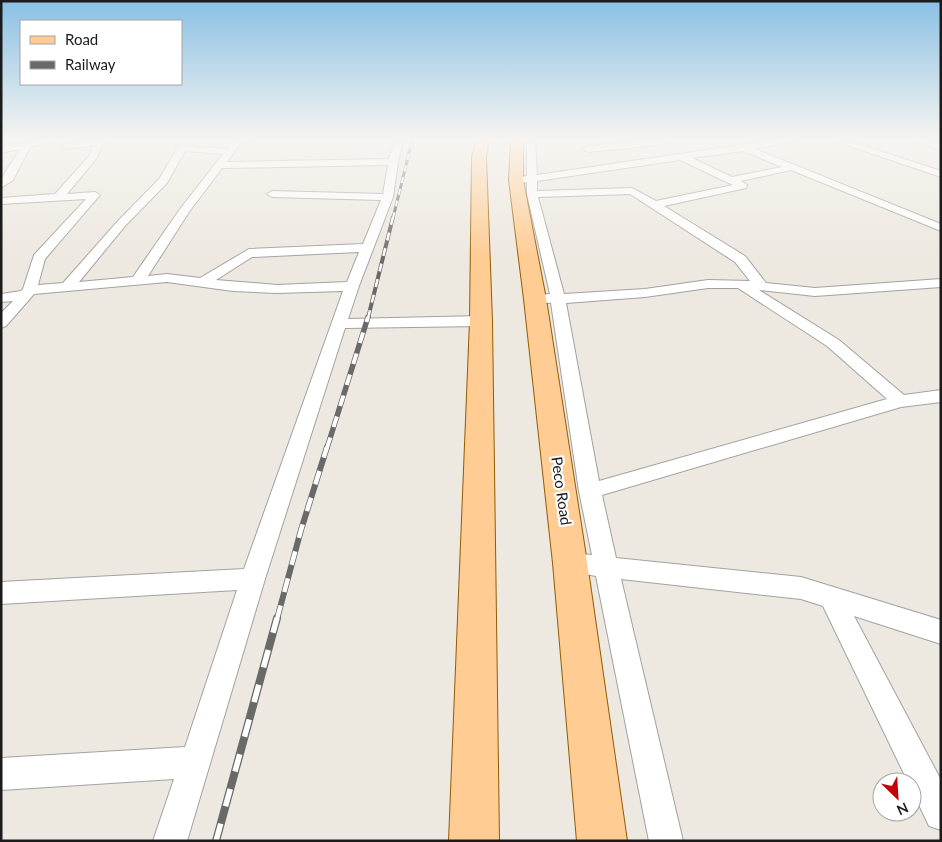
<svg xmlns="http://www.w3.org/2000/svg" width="942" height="842" viewBox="0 0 942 842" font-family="Lato,sans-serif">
<rect width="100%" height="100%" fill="#ede8e0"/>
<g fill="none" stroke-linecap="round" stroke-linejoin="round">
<!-- street casing -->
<g stroke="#a2a2a2" stroke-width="2">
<g id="street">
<path d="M 33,141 L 54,141 L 30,147 L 13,180 L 1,188 L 1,179 L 20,149 L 1,153 L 1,147 Z"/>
<path d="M 81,141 L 109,141 L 103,144 L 96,159 L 67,194 L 95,192 L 100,195 L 45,259 L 38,285 L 63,283 L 117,222 L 159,179 L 179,146 L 227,149 L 233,141 L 242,141 L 227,162 L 389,159 L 394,141 L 403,141 L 398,162 L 393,197 L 359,286 L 348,319 L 481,316 L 486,318 L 489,321 L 486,324 L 481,326 L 345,328 L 265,579 L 187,841 L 153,841 L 174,779 L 1,790 L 1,758 L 185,747 L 237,590 L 1,604 L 1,582 L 244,569 L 343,291 L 277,293 L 233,291 L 167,282 L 34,294 L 6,326 L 1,328 L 1,313 L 13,301 L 1,302 L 1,294 L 21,291 L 23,289 L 34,255 L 86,199 L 1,204 L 1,198 L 55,194 L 89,156 L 94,145 L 66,149 L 62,146 L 66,143 ZM 185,151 L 223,154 L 180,209 L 133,277 L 79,282 L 125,226 L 167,183 ZM 388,165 L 383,194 L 272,191 L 267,194 L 272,197 L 381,200 L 363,244 L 249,249 L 200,278 L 167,274 L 148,276 L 189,212 L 222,168 ZM 359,252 L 347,282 L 277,285 L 216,280 L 252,257 Z"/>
<path d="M 527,141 L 535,141 L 537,175 L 767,141 L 792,141 L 755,149 L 941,224 L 941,231 L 791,170 L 741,181 L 747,185 L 746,188 L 664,206 L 745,256 L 766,283 L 815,288 L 941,279 L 941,287 L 815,296 L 759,290 L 839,340 L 904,395 L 941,390 L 941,402 L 901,407 L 602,495 L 616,558 L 801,577 L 941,620 L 941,644 L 854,616 L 941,780 L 941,830 L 929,826 L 912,790 L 912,782 L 908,782 L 823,606 L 801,599 L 621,579 L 683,841 L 649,841 L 596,576 L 562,570 L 558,563 L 562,556 L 570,553 L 592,555 L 579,491 L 551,303 L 530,302 L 528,299 L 530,296 L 550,294 L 527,194 L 527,182 L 520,183 L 515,180 L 516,178 L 527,176 ZM 743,151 L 782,167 L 732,177 L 692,158 ZM 680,160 L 733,185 L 656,201 L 632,188 L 537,191 L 537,181 ZM 630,194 L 735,262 L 750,281 L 708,280 L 645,289 L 564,294 L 538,197 ZM 708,288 L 738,288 L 827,346 L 887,399 L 599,481 L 566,303 L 645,297 Z"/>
<path d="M 635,141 L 669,141 L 665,144 L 588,152 L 583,149 L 588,146 Z"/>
<path d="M 835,141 L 849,141 L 941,171 L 941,177 Z"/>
<path d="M 917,141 L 931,141 L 941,145 L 941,151 Z"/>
</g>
</g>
<!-- primary casing -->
<g stroke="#925c00" stroke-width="2">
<g id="primary">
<path d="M 476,141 L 489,141 L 486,157 L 492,321 L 499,841 L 449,841 L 470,321 L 472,157 Z"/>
<path d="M 511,141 L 523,141 L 523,180 L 546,299 L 587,563 L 627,841 L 577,841 L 553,563 L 524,299 L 509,180 Z"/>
</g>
</g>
<!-- street -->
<use href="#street" fill="#fff" fill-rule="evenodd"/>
<!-- primary -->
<use href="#primary" fill="#ffcc93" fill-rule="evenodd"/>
<!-- rail-far4 casing -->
<g stroke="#696969" stroke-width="3">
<path id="rail-far4" d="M 393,218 L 412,141"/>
</g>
<!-- rail-far3 casing -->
<g stroke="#696969" stroke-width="4">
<path id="rail-far3" d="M 368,318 L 393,217"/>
</g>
<!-- rail-far2 casing -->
<g stroke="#696969" stroke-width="5.5">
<path id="rail-far2" d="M 327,448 L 368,317"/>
</g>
<!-- rail-far1 casing -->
<g stroke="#696969" stroke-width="6">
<path id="rail-far1" d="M 277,619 L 301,530 L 327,447"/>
</g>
<!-- rail casing -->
<g stroke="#696969" stroke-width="8">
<path id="rail" d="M 216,841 L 277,618"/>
</g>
<!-- rail-far4 -->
<use href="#rail-far4" stroke="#fff" stroke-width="2" stroke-dasharray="6" stroke-linecap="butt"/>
<!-- rail-far3 -->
<use href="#rail-far3" stroke="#fff" stroke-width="2.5" stroke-dasharray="8" stroke-linecap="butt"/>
<!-- rail-far2 -->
<use href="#rail-far2" stroke="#fff" stroke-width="4" stroke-dasharray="11" stroke-linecap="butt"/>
<!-- rail-far1 -->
<use href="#rail-far1" stroke="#fff" stroke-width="4.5" stroke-dasharray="14" stroke-linecap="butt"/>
<!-- rail -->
<use href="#rail" stroke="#fff" stroke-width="5.5" stroke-dasharray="18" stroke-linecap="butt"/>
</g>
<!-- sky -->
<linearGradient id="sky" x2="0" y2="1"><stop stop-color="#8ac0e4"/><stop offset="0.54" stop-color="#f7f5f1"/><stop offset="1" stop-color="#f7f5f1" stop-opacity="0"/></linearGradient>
<rect width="942" height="259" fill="url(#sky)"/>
<g text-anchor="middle" stroke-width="4.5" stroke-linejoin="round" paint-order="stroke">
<!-- street labels -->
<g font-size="15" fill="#1b1b1b" stroke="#fff">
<text transform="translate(561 491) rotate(82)" y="5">Peco Road</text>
</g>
</g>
<!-- border -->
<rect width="942" height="842" fill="none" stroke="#1b1b1b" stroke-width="5"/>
<!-- legend -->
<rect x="20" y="20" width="162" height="65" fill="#ffffff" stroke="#a4a4a4"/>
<rect x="30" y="36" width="25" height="8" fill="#ffcc93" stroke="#a4a4a4"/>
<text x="65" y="45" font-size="15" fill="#1b1b1b">Road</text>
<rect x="30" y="61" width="25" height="8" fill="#696969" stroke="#a4a4a4"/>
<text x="65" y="70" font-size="15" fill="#1b1b1b">Railway</text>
<!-- north arrow -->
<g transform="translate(897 797) rotate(155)"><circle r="24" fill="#ffffff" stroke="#a4a4a4"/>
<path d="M0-4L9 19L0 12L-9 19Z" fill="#c60008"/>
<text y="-8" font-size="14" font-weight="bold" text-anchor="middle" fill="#1b1b1b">N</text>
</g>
</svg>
